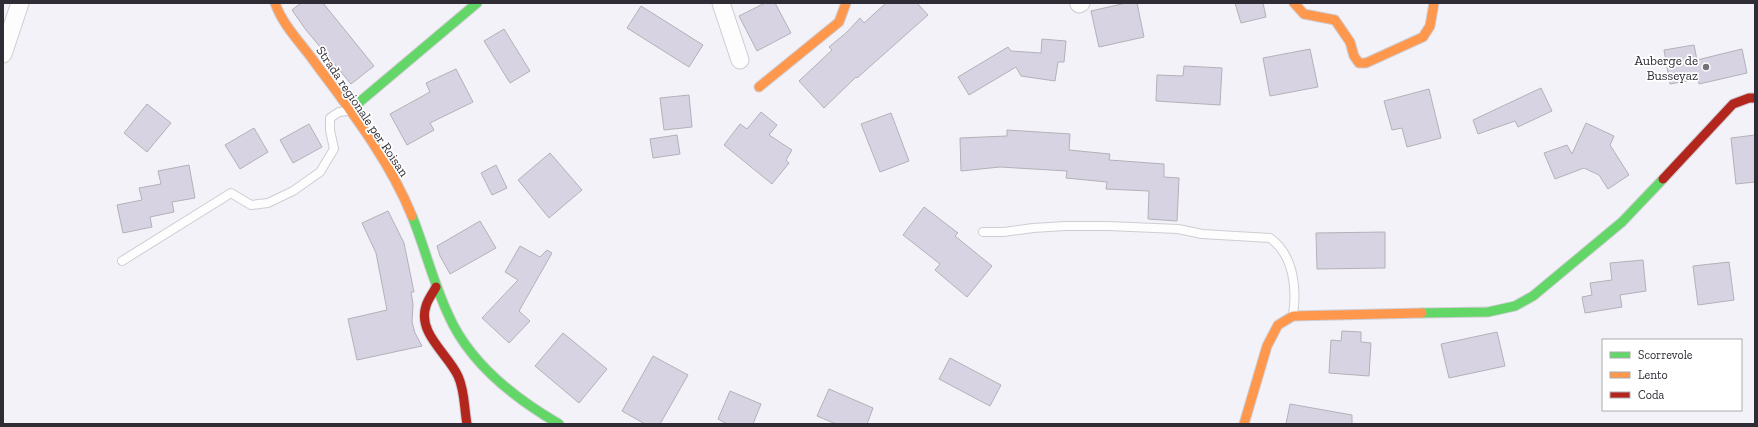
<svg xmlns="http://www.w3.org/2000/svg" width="1758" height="427" viewBox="0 0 1758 427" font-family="'Zilla Slab',serif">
<rect width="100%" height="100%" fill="#f3f2f8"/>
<!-- building -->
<g fill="#d8d3e3" stroke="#b3b1b8">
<path d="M 301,3 L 323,3 L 374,66 L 351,84 L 306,30 L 292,10 Z"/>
<path d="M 765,3 L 775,3 L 791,33 L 757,51 L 739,16 Z"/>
<path d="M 886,3 L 917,3 L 928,15 L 857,78 L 856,77 L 824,108 L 799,81 L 832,50 L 829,47 L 847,32 L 860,18 L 864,23 Z"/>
<path d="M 1126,3 L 1137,3 L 1144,37 L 1099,47 L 1091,11 Z"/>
<path d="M 1235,3 L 1263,3 L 1266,17 L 1241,23 Z"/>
<path d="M 641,6 L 703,45 L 689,67 L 627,28 Z"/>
<path d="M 504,29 L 530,71 L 510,83 L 484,41 Z"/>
<path d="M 1042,39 L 1066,41 L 1064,62 L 1058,62 L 1055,81 L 1021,76 L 1016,67 L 969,95 L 958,77 L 1008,47 L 1011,51 L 1041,53 Z"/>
<path d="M 1694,45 L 1697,60 L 1742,49 L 1747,73 L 1699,84 L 1698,79 L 1670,84 L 1664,50 Z"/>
<path d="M 1310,49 L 1318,87 L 1270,96 L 1263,58 Z"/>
<path d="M 1184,66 L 1222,68 L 1220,105 L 1156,101 L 1157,75 L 1183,76 Z"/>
<path d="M 456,69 L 473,102 L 430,123 L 434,130 L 407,145 L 390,114 L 430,92 L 426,83 Z"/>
<path d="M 1541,88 L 1552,111 L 1518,127 L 1515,121 L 1478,134 L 1473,120 Z"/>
<path d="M 1429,89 L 1441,138 L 1407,147 L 1402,128 L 1392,130 L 1384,101 Z"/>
<path d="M 689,95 L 692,127 L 664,130 L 660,98 Z"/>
<path d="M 147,104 L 171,123 L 147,152 L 124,133 Z"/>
<path d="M 761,112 L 777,125 L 769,135 L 792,150 L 786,160 L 789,163 L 772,184 L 724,145 L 740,124 L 747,129 Z"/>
<path d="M 891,113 L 909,161 L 880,172 L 861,124 Z"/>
<path d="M 1586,123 L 1614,136 L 1610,145 L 1629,175 L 1608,189 L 1599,175 L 1584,168 L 1555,179 L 1544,153 L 1567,145 L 1572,154 Z"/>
<path d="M 309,124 L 322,147 L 293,163 L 280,140 Z"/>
<path d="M 254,128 L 268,152 L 240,169 L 225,145 Z"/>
<path d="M 1007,130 L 1070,134 L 1069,150 L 1110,154 L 1109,160 L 1164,164 L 1164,177 L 1179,178 L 1177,221 L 1148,219 L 1149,191 L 1106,189 L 1107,182 L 1066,178 L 1067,171 L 1000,167 L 961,171 L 960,138 L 1007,136 Z"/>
<path d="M 677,135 L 680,154 L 653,158 L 650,139 Z"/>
<path d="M 1755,135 L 1755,182 L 1736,184 L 1731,138 Z"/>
<path d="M 550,153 L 582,190 L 549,218 L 518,180 Z"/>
<path d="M 189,165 L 195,198 L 172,202 L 174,212 L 150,217 L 152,227 L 123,233 L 117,205 L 142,200 L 139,188 L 161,184 L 158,171 Z"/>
<path d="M 496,165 L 507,188 L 492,195 L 481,173 Z"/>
<path d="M 924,207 L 958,233 L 955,236 L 992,266 L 967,297 L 935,270 L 940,264 L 903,235 Z"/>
<path d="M 388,211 L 404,243 L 414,292 L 411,292 L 413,304 L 412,322 L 415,333 L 422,346 L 357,360 L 348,319 L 387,310 L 376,253 L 362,223 Z"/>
<path d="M 480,221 L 496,248 L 450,274 L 440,256 L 437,246 Z"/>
<path d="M 1385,232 L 1385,268 L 1317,269 L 1316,233 Z"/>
<path d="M 520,246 L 540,257 L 547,250 L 552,253 L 519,311 L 530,321 L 509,343 L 482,318 L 518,280 L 505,272 Z"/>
<path d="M 1643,260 L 1646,291 L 1620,295 L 1622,307 L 1585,313 L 1582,297 L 1592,295 L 1590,283 L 1612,280 L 1610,263 Z"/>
<path d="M 1729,262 L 1734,300 L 1698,305 L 1693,266 Z"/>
<path d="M 1342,331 L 1361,332 L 1361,342 L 1371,343 L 1369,376 L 1329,373 L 1331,340 L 1341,341 Z"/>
<path d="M 1497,332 L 1505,366 L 1449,378 L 1441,344 Z"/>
<path d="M 563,333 L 607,369 L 579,403 L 535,366 Z"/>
<path d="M 653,356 L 688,375 L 660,424 L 645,424 L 622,411 Z"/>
<path d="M 950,358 L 1001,385 L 990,406 L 939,379 Z"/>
<path d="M 829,389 L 873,408 L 867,424 L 836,424 L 817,416 Z"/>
<path d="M 730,391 L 761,404 L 753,424 L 727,424 L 718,419 Z"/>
<path d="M 1290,404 L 1352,415 L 1352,424 L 1286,424 Z"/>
</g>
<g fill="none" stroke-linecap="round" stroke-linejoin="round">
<!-- lane casing -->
<g stroke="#cecdd3" stroke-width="10">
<g id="lane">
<path d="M 983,232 L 1004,232 L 1033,228 L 1065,226 L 1108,226 L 1178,229 L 1202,234 L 1270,238 C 1294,255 1297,289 1293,315"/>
<path d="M 122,261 L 231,193 L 251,205 L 268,203 L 293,191 L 320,172 L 334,149 L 330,130 L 330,118 L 339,112 L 347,111"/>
</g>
</g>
<!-- street casing -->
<g stroke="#cecdd3" stroke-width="19">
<g id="street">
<path d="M 721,3 L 740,60"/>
<path d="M 1079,4 L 1081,3"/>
<path d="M 3,54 L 20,3"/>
</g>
</g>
<!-- fast casing -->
<g stroke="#cecdd3" stroke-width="11">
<g id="fast">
<path d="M 350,110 L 477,3"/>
<path d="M 412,216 C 425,248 433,282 448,314 C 469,363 514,398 559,424"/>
<path d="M 1422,313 L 1488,312 L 1515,306 L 1533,296 L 1622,222 L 1663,179"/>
</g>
</g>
<!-- slow casing -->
<g stroke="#cecdd3" stroke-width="11">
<g id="slow">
<path d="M 275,3 C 283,26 302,44 316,64 C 351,111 390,161 412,216"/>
<path d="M 1294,3 L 1304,14 L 1335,20 L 1350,42 L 1354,56 L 1359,63 L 1366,63 L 1423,37 L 1430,26 L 1434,3"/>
<path d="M 759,87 L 839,22 L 846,3"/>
<path d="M 1244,424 L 1267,346 L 1278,325 L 1293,316 L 1422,313"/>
</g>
</g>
<!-- jam casing -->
<g stroke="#cecdd3" stroke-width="11">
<g id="jam">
<path d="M 1663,179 L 1733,104 L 1749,98 L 1755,98"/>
<path d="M 436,287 C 433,293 428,299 426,306 C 417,333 448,354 458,376 C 465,391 464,408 467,424"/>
</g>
</g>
<!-- lane -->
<use href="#lane" stroke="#fdfdfe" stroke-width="8"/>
<!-- street -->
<use href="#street" stroke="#fdfdfe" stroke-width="17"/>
<!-- fast -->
<use href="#fast" stroke="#63d668" stroke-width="9"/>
<!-- slow -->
<use href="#slow" stroke="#ff974d" stroke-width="9"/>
<!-- jam -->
<use href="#jam" stroke="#b3261e" stroke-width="9"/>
</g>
<!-- markers -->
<circle fill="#747179" stroke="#fff" stroke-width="1.5" cx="1706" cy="67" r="4"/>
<g text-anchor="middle" stroke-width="3.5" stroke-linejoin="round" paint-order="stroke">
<!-- poi labels -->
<g font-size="13" fill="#2f2c35" stroke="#fff" text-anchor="end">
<text x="1698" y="65">Auberge de<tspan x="1698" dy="15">Busseyaz</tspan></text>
</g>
<!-- street labels -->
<g font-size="13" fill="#2f2c35" stroke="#fff">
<text transform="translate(363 111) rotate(56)" y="5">Strada regionale per Roisan</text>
</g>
</g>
<!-- border -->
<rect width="1758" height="427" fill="none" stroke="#2f2c35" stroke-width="8"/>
<!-- legend -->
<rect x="1602" y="339" width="140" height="72" fill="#ffffff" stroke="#acabae"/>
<rect x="1610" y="352" width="20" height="6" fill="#63d668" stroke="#acabae"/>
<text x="1638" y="359" font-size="12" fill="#2f2c35">Scorrevole</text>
<rect x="1610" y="372" width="20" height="6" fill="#ff974d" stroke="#acabae"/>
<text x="1638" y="379" font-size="12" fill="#2f2c35">Lento</text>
<rect x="1610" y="392" width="20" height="6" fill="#b3261e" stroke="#acabae"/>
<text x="1638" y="399" font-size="12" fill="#2f2c35">Coda</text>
</svg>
